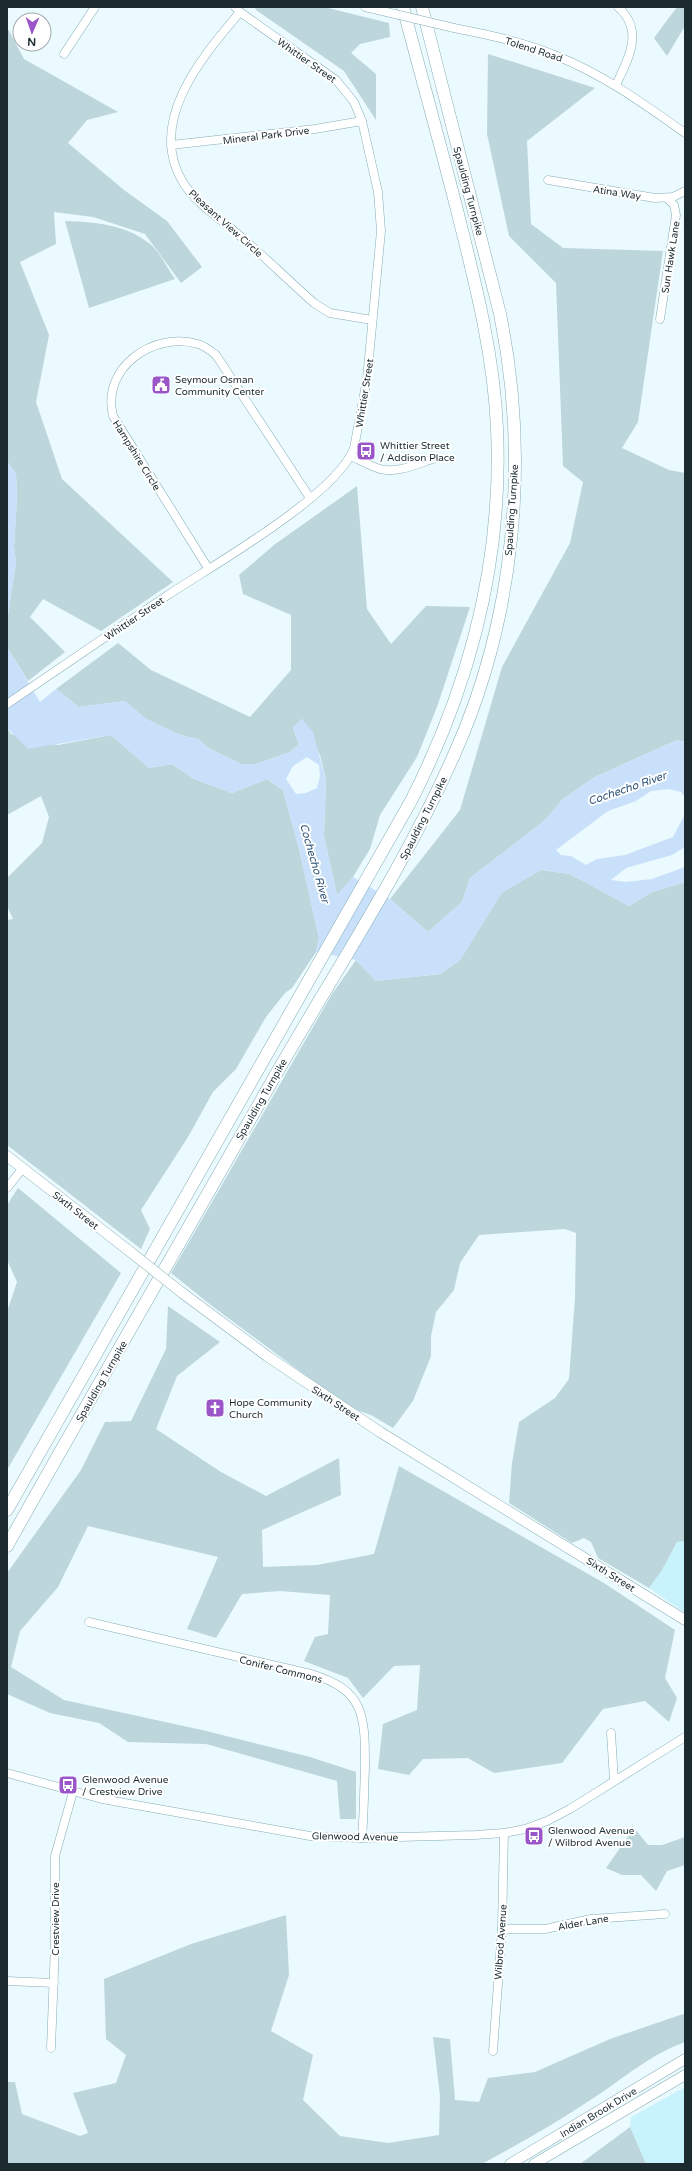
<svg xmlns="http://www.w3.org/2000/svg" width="692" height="2171" viewBox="0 0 692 2171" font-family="'Varela Round',sans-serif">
<rect width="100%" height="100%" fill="#eafafe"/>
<!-- built -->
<g fill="#c9f3fc">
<path d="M 685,1541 L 685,1613 L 649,1588 L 662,1570 L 677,1542 Z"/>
<path d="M 685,2087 L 685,2164 L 646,2164 L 630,2127 L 631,2117 Z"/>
</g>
<!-- green -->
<g fill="#bcd6dc">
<path d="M 255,7 L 324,7 L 389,23 L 390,37 L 360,44 L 351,53 L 376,74 L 376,120 L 344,71 L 256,10 Z"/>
<path d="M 677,7 L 685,7 L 685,26 L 667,56 L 654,38 Z"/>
<path d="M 7,27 L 24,59 L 118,112 L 87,120 L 68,143 L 124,190 L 167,221 L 202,267 L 181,283 L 145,234 L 93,217 L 54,212 L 56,244 L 20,262 L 49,335 L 36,402 L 62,479 L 173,582 L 101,631 L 43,599 L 30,617 L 65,652 L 28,681 L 7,647 L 7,622 L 16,562 L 14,547 L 17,498 L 16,474 L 7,461 Z"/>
<path d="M 488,54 L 595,88 L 527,141 L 531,224 L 563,248 L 663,251 L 638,422 L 622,448 L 669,470 L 685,473 L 685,742 L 677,740 L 593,778 L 563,799 L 544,821 L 470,878 L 462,902 L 428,932 L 390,899 L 460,810 L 502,667 L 570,543 L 583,482 L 563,466 L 556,283 L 509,236 L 487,134 Z"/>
<path d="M 65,221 C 95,222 125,224 150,244 C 160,252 167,268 175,279 L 89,308 Z"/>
<path d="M 357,486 L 367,609 L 391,644 L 426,606 L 470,607 L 437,707 L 417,757 L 380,815 L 370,849 L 353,877 L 337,895 L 324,836 L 326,780 L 320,755 L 302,719 L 293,728 L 299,744 L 290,752 L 256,764 L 241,764 L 210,749 L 198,739 L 180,735 L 146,719 L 125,701 L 79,707 L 56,689 L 118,643 L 151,670 L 250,717 L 291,670 L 291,615 L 243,594 L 239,575 L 274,545 Z"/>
<path d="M 7,728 L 11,734 L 58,745 L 111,735 L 149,768 L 172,764 L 194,779 L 232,793 L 267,779 L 283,790 L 299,849 L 319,938 L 316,952 L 292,988 L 285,993 L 266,1017 L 236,1069 L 213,1092 L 188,1137 L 141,1210 L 150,1229 L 141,1249 L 7,1145 L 7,920 L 13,919 L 7,906 L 7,878 L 42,843 L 49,817 L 41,796 L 7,815 Z"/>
<path d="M 541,870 L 570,874 L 629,906 L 652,892 L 685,882 L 685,1541 L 677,1542 L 662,1570 L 649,1588 L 598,1558 L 591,1542 L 584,1538 L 572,1543 L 509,1503 L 512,1463 L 519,1422 L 555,1398 L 569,1379 L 575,1298 L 576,1233 L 565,1229 L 479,1235 L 460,1263 L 454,1290 L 436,1312 L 431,1336 L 431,1356 L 413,1401 L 393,1428 L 371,1415 L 348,1407 L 212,1306 L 171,1273 L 332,994 L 356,960 L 376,981 L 440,974 L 460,960 L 502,892 Z"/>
<path d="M 18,1188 L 121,1273 L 7,1470 L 7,1312 L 17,1282 L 7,1260 L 7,1205 Z"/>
<path d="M 168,1306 L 220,1342 L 177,1376 L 156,1429 L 221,1472 L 266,1496 L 339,1458 L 341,1495 L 262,1530 L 263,1567 L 317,1565 L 374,1554 L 399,1466 L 604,1583 L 675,1630 L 665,1678 L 677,1698 L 669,1722 L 645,1701 L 603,1709 L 562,1763 L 494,1773 L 468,1758 L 423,1759 L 409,1775 L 378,1769 L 383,1724 L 417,1710 L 420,1665 L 394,1666 L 363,1698 L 348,1678 L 304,1661 L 315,1637 L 328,1634 L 330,1595 L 280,1591 L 242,1594 L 216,1638 L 187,1629 L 218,1557 L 88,1526 L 58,1587 L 20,1631 L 11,1667 L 64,1700 L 202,1730 L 310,1757 L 356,1772 L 356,1819 L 340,1819 L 337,1781 L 206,1744 L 128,1742 L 99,1723 L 50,1713 L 7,1694 L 7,1573 L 81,1470 L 105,1422 L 131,1421 L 166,1349 Z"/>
<path d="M 634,1828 L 648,1845 L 662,1845 L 685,1837 L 685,1865 L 667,1871 L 656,1891 L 641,1875 L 622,1875 L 606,1868 Z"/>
<path d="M 286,1915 L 289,1975 L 271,2031 L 313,2055 L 303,2100 L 340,2136 L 388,2143 L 439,2135 L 440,2096 L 433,2037 L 450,2039 L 455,2100 L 479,2102 L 488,2078 L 535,2072 L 610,2039 L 683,2014 L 685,2014 L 685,2042 C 651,2054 624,2078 595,2097 C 558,2122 520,2143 482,2164 L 7,2164 L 7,2082 L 15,2082 L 22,2114 L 80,2136 L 88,2133 L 73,2093 L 116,2083 L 126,2055 L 106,2039 L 104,1979 L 191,1944 Z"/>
<path d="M 630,2127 L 646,2164 L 580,2164 Z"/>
</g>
<!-- water -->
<g fill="#c8e0fa" fill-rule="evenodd">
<path d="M 7,461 L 16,474 L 17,498 L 14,547 L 16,562 L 7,622 Z"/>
<path d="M 7,647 L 40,702 L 56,689 L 79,707 L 125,701 L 146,719 L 180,735 L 198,739 L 210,749 L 241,764 L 256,764 L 290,752 L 299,744 L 293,728 L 302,719 L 313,732 L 326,781 L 324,836 L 337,895 L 353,877 L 390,899 L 428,932 L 462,902 L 470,878 L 544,821 L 563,799 L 593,778 L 677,740 L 685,742 L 685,797 L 681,792 L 668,789 L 651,791 L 636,801 L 608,811 L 556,850 L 561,855 L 571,856 L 586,865 L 597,859 L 625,855 L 673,837 L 685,814 L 685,847 L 672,855 L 626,868 L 611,880 L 626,882 L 652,879 L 685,867 L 685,882 L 652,892 L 629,906 L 570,874 L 541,870 L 502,893 L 460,960 L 440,974 L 376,981 L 356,960 L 316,952 L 319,938 L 299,849 L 283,790 L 268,779 L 232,793 L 194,779 L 172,764 L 149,768 L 111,735 L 28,749 L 7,728 ZM 307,757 L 319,765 L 320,776 L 317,788 L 306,793 L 296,794 L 286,779 L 293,766 Z"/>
</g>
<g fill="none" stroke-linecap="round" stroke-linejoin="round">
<!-- minor casing -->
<g stroke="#84adb6" stroke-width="9">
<g id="minor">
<path d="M 365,7 L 378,10"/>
<path d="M 240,12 C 202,57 145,123 184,184 C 198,205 222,220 240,236 C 265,257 289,281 314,303 L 330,313 L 372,320"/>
<path d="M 454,28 C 489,35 524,42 557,56 C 604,75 644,104 685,133"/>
<path d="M 64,54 L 95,7"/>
<path d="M 616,85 C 628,59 645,31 618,7"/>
<path d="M 171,145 L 315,129 L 362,121"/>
<path d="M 548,180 L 655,198 L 673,197 L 685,191"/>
<path d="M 660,319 L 676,215 L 674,205 L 667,198"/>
<path d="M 351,456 C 360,460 370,466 380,469 C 397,474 419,463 436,458"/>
<path d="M 208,568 L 113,416 C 101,368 153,331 198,344 C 205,346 211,351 216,355 L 310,498"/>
<path d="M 7,704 C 61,667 114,631 168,595 C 213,565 336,496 354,448 L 367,379 L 381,231 L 378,192 L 362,121 L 354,102 L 336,80 L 240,12 L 235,7"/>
<path d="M 7,1188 L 23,1168"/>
<path d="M 89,1622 L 311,1674 C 365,1690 365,1716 365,1767 C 364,1790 364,1814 362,1838"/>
<path d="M 611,1733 L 614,1780"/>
<path d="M 7,1773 L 102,1799 L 310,1836 L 362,1838 L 475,1835 L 504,1833 L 525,1829 L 547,1821 L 570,1809 L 685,1737"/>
<path d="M 502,1929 L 545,1929 L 591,1919 L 665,1914"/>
<path d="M 7,1981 L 54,1983"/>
<path d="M 51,2048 L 55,1945 L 55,1856 L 73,1792"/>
<path d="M 493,2051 L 502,1929 L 504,1833"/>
</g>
</g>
<!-- major casing -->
<g stroke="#84adb6" stroke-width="11">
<g id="major">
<path d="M 7,1156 L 128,1250"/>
<path d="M 181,1292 L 267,1356 L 380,1432 L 685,1620"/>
<path d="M 510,2164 L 685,2059"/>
<path d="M 534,2164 L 685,2075"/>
</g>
</g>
<!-- highway casing -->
<g stroke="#84adb6" stroke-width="13">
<g id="highway">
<path d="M 7,1510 L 411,801 C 470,685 503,559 497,428 C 494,358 477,290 460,222 C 442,150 422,79 403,7"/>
<path d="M 7,1546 C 94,1391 183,1237 271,1083 C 333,974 403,870 454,755 C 515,619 530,460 500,314 L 422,7"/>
</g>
</g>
<!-- minor -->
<use href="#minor" stroke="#fff" stroke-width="8"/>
<!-- major -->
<use href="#major" stroke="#fff" stroke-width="10"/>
<!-- highway -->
<use href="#highway" stroke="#fff" stroke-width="12"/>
<!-- minor-bridge casing -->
<g stroke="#84adb6" stroke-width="9" stroke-linecap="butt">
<path id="minor-bridge" d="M 378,10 L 454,28"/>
</g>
<!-- major-bridge casing -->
<g stroke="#84adb6" stroke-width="11" stroke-linecap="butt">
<path id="major-bridge" d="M 128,1250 L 181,1292"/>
</g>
<!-- minor-bridge -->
<use href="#minor-bridge" stroke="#fff" stroke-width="8"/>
<!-- major-bridge -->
<use href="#major-bridge" stroke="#fff" stroke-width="10"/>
</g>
<!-- icons -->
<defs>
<g id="civic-square" transform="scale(1)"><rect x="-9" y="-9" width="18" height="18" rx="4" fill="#9a55c9" stroke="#fff"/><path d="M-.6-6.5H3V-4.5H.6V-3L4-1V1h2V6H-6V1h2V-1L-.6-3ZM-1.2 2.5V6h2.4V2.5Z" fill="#fff"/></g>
<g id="bus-square" transform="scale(1)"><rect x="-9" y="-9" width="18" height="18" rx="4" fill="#9a55c9" stroke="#fff"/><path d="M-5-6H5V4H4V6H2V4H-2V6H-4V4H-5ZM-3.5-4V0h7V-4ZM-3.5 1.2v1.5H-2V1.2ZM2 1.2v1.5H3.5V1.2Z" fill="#fff"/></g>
<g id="church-square" transform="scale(1)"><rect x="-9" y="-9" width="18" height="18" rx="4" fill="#9a55c9" stroke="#fff"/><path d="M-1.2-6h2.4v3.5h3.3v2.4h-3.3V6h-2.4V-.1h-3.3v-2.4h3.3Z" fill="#fff"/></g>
</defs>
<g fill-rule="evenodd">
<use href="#civic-square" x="161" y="385"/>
<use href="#bus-square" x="366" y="451"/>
<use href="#church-square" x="215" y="1408"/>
<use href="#bus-square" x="68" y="1785"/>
<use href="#bus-square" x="534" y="1836"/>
</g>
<g text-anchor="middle" stroke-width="4" stroke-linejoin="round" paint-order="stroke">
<!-- street labels -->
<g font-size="10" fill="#1b2b2f" stroke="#fff">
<text transform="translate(534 49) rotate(18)" y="4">Tolend Road</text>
<text transform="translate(307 60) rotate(35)" y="4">Whittier Street</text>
<text transform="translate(266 135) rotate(-7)" y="4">Mineral Park Drive</text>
<text transform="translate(469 191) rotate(75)" y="4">Spaulding Turnpike</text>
<text transform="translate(617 192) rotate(9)" y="4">Atina Way</text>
<text transform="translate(226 223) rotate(42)" y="4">Pleasant View Circle</text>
<text transform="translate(670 257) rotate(-81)" y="4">Sun Hawk Lane</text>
<text transform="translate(364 393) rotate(-81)" y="4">Whittier Street</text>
<text transform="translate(137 455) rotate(58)" y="4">Hampshire Circle</text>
<text transform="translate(511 510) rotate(-86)" y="4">Spaulding Turnpike</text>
<text transform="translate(134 618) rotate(-34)" y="4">Whittier Street</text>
<text transform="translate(423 818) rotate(-63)" y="4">Spaulding Turnpike</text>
<text transform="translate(261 1099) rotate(-60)" y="4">Spaulding Turnpike</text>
<text transform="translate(76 1210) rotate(38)" y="4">Sixth Street</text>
<text transform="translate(101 1381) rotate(-60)" y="4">Spaulding Turnpike</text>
<text transform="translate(336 1403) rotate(33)" y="4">Sixth Street</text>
<text transform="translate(611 1574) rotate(32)" y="4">Sixth Street</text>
<text transform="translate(281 1669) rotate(14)" y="4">Conifer Commons</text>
<text transform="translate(355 1836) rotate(1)" y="4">Glenwood Avenue</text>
<text transform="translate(55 1919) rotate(-90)" y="4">Crestview Drive</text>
<text transform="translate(583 1922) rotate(-10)" y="4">Alder Lane</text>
<text transform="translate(500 1942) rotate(-86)" y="4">Wilbrod Avenue</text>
<text transform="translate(598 2112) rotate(-31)" y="4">Indian Brook Drive</text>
</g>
<!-- poi labels -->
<g font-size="10" fill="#1b2b2f" stroke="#fff" text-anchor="start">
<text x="175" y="383">Seymour Osman<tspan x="175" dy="12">Community Center</tspan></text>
<text x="380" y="449">Whittier Street<tspan x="380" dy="12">/ Addison Place</tspan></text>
<text x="229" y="1406">Hope Community<tspan x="229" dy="12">Church</tspan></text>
<text x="82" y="1783">Glenwood Avenue<tspan x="82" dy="12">/ Crestview Drive</tspan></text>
<text x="548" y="1834">Glenwood Avenue<tspan x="548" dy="12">/ Wilbrod Avenue</tspan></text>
</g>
<!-- water labels -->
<g font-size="11" font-style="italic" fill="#2e5277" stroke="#fff">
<text transform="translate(627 788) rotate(-19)" y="4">Cochecho River</text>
<text transform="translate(315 863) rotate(74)" y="4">Cochecho River</text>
</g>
</g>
<!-- border -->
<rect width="692" height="2171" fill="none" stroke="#1b2b2f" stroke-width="16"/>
<!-- north arrow -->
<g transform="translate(32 32) rotate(182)"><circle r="19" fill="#ffffff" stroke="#a4aaac"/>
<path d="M0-3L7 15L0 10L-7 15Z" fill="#9a55c9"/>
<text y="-6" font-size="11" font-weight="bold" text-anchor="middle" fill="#1b2b2f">N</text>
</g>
</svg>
